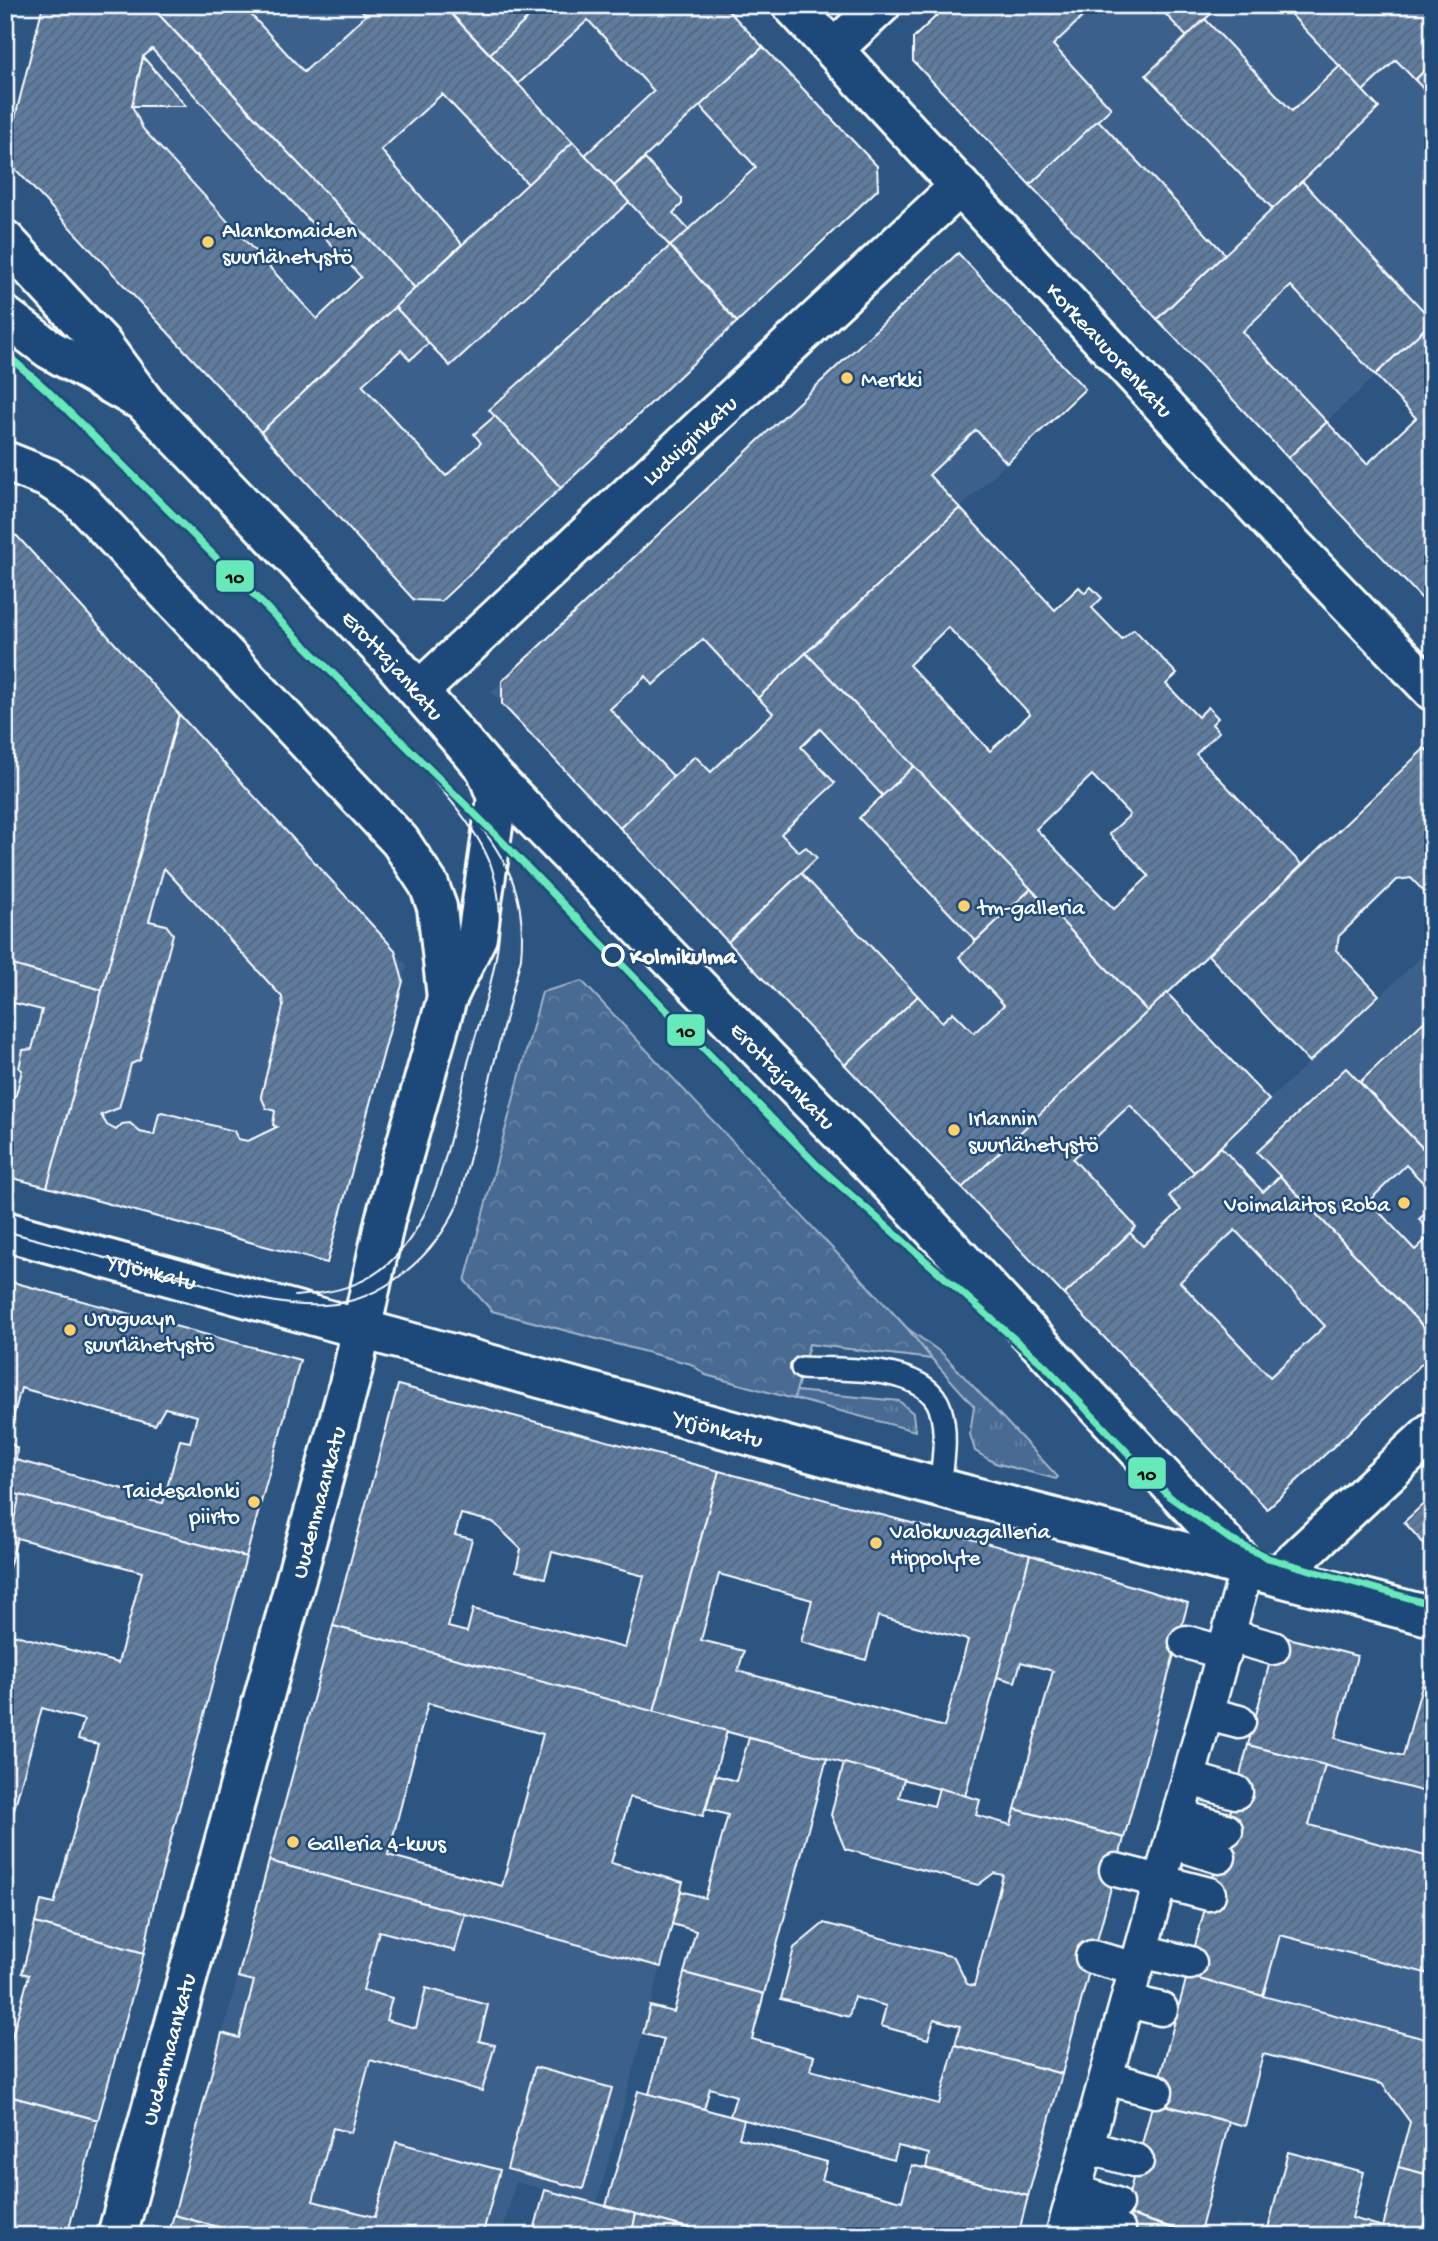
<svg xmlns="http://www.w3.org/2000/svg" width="1438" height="2241" viewBox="0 0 1438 2241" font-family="'Gochi Hand',sans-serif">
<defs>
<pattern id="grass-tufts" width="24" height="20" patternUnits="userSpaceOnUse" patternTransform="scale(1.75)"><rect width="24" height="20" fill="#486b92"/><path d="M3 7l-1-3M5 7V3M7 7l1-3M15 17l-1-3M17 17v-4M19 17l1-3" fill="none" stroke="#6381a2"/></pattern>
<pattern id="forest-crowns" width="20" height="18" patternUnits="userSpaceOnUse" patternTransform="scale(1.75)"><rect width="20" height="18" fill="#486b92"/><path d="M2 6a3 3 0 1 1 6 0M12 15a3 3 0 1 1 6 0" fill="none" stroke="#6381a2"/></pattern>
<pattern id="building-hatch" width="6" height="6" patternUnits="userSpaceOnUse" patternTransform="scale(1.75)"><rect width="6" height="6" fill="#5e7c9f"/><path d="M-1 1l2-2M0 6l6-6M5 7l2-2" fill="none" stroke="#56667a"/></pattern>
</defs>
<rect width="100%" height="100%" fill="#2c5582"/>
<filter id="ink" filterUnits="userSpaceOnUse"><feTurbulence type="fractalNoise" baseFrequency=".0143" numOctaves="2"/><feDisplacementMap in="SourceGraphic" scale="14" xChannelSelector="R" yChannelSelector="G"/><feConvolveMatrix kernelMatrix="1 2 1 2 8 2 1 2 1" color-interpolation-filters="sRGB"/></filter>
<g filter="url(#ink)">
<!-- built -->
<g fill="#3b618b">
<path d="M 43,5 L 723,5 L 877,166 L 878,189 L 441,601 L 414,600 L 5,158 Z"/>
<path d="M 948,5 L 1433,5 L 1433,321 L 1288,458 L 913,61 L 913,38 Z"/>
<path d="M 958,253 L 1085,389 L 807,653 L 1269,1100 L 1433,946 L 1433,1353 L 1267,1509 L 491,692 Z"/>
<path d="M 5,530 L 14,532 L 407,965 L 327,1263 L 5,1176 Z"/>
<path d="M 1248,1745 L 1433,1794 L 1433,2041 L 1187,1976 Z"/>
<path d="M 269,1861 L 661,1967 L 597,2203 L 516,2182 L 501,2236 L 250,2236 L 174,2215 Z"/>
</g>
<!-- grass -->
<path fill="url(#grass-tufts)" stroke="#a4b5c8" stroke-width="2" d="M 848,1264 L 907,1328 L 943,1354 L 1058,1477 L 1056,1479 L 995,1463 L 975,1451 L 970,1434 L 974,1406 L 932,1359 L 809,1344 L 796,1391 L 899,1401 L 913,1413 L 915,1431 L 706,1375 Z"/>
<!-- forest -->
<path fill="url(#forest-crowns)" stroke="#a4b5c8" stroke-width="2" d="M 582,981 L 907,1328 L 932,1359 L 809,1344 L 794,1399 L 706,1375 L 691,1364 L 492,1311 L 465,1281 L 542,992 Z"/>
<!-- building -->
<g fill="url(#building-hatch)" stroke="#fff" stroke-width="2" fill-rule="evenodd">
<path d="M 43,5 L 150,5 L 415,288 L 261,432 L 5,158 ZM 152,49 L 361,277 L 317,319 L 143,129 L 132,106 L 143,57 Z"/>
<path d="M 150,5 L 242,5 L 304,72 L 366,15 L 357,5 L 443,5 L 573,142 L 528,184 L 442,94 L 381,150 L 462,244 L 415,288 Z"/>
<path d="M 443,5 L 542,5 L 490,54 Z"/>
<path d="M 542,5 L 723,5 L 763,47 L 614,186 L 585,155 L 654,91 L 588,20 L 518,84 L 490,54 Z"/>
<path d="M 948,5 L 1095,5 L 1053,45 L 1111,108 L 1030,185 L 913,61 L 913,38 Z"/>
<path d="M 1157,5 L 1220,5 L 1187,37 Z"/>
<path d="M 1282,5 L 1433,5 L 1433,62 L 1415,80 L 1396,60 L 1363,91 Z"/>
<path d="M 1205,19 L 1292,111 L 1340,66 L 1379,108 L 1273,209 L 1146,75 Z"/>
<path d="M 763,47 L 877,166 L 878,189 L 737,322 L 670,246 L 756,167 L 700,106 Z"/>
<path d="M 143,57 L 186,106 L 132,106 Z"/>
<path d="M 1433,62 L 1433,99 L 1415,80 Z"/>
<path d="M 1098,120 L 1225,254 L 1157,319 L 1030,185 Z"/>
<path d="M 573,142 L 629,202 L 450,366 L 395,307 Z"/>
<path d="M 645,159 L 682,199 L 682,204 L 673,213 L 689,230 L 670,246 L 614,186 Z"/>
<path d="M 1302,181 L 1433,321 L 1375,375 L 1291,286 L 1242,332 L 1327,422 L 1288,458 L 1157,319 Z"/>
<path d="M 670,246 L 737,322 L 561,488 L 489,410 Z"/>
<path d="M 958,253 L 1085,389 L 1007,463 L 976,430 L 929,475 L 960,508 L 758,698 L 703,639 L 653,685 L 646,676 L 610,709 L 674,777 L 620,828 L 502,704 L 502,681 Z"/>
<path d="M 395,307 L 429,343 L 410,360 L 401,350 L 362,385 L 446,476 L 481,443 L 474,434 L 495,416 L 561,488 L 441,601 L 414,600 L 261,432 Z"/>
<path d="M 1433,321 L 1433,598 L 1427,604 L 1288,458 L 1327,422 L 1367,464 L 1416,418 L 1375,375 Z"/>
<path d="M 960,508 L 1055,610 L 1079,587 L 1085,593 L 1091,587 L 1102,598 L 1092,608 L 1122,639 L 1134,629 L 1177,674 L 1166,684 L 1198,717 L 1208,707 L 1218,718 L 1212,724 L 1219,732 L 1196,754 L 1302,865 L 1148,1012 L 806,653 ZM 948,627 L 1030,714 L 990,751 L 909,665 ZM 1092,775 L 1130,815 L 1109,834 L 1149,876 L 1114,909 L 1036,829 Z"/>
<path d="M 5,533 L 17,536 L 179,714 L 102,990 L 5,963 Z"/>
<path d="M 806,653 L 914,766 L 883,796 L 820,729 L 801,747 L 835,783 L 781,834 L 799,852 L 806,847 L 817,858 L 728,942 L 620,828 L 695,756 L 711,772 L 773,713 L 758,698 Z"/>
<path d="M 179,714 L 395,950 L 403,981 L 327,1263 L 47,1187 ZM 164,868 L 282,997 L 283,1007 L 261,1096 L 266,1108 L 275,1111 L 273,1125 L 277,1127 L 248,1141 L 238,1139 L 234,1131 L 162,1112 L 159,1113 L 154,1135 L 140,1132 L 130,1123 L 122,1124 L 116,1130 L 107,1125 L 101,1115 L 119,1108 L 131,1064 L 140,1060 L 173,934 L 166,925 L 149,921 Z"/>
<path d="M 1425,748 L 1433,757 L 1433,901 L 1411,878 L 1397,880 L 1339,936 L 1336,950 L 1379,995 L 1309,1062 L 1208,955 Z"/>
<path d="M 914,766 L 1031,889 L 976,941 L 859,818 Z"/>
<path d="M 801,873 L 918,996 L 845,1065 L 728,942 Z"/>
<path d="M 1031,889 L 1148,1012 L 962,1188 L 845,1065 L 918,996 L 942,1022 L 953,1012 L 974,1033 L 1004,1005 L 959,957 Z"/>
<path d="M 5,963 L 102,990 L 47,1187 L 5,1176 L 5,1098 L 10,1099 L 16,1095 L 22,1070 L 19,1068 L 23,1050 L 32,1049 L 42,1010 L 14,1003 L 5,1030 Z"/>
<path d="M 1167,993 L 1269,1100 L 1194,1172 L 1130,1105 L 1073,1159 L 1136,1227 L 1064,1295 L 962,1188 Z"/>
<path d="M 1433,1013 L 1433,1159 L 1360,1082 Z"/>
<path d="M 1346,1068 L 1433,1159 L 1433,1193 L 1406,1165 L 1369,1201 L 1415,1250 L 1432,1234 L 1419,1219 L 1433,1206 L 1433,1337 L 1257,1152 Z"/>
<path d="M 1221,1147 L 1263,1192 L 1280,1176 L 1433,1337 L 1433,1353 L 1267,1509 L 1064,1295 L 1130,1233 L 1143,1246 L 1181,1210 L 1169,1196 ZM 1235,1230 L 1325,1326 L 1270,1377 L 1180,1282 Z"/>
<path d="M 5,1280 L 300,1360 L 246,1557 L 5,1491 ZM 21,1388 L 155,1425 L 165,1408 L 197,1416 L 190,1442 L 180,1440 L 163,1503 L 142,1499 L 142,1494 L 16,1460 L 17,1448 L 7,1441 Z"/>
<path d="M 398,1385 L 719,1471 L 654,1712 L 333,1626 ZM 461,1514 L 493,1522 L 521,1549 L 516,1571 L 545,1578 L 552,1552 L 644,1576 L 625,1648 L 473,1609 L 467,1632 L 448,1627 L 472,1539 L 455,1535 Z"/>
<path d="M 719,1471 L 1030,1555 L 965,1796 L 654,1712 ZM 719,1574 L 812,1600 L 801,1642 L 866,1660 L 878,1616 L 968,1640 L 944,1727 L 738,1671 L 744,1651 L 701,1640 Z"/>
<path d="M 20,1495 L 246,1557 L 154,1903 L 144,1953 L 35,1923 L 41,1901 L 54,1904 L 98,1744 L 78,1739 L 84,1720 L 42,1708 L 5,1842 L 5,1632 L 118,1663 L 142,1572 L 17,1538 L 5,1582 L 5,1516 L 14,1519 Z"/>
<path d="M 1433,1495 L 1433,1554 L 1404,1522 Z"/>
<path d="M 1030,1555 L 1188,1603 L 1124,1838 L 1015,1809 L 1053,1671 L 1021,1662 L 1015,1682 L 997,1677 Z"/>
<path d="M 333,1626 L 727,1731 L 703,1816 L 630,1797 L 611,1863 L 683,1882 L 661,1967 L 269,1861 ZM 428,1703 L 543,1734 L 502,1886 L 388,1855 Z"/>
<path d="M 1277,1635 L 1357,1656 L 1335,1738 L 1403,1756 L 1425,1674 L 1433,1676 L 1433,1794 L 1248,1745 Z"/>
<path d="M 749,1738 L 827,1758 L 764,1994 L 684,1973 L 696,1931 L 672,1924 L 681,1891 L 705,1898 L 728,1815 L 706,1809 L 715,1775 L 736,1781 Z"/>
<path d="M 1248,1745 L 1325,1765 L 1309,1825 L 1433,1858 L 1433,1975 L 1280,1935 L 1263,1996 L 1187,1976 Z"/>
<path d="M 844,1763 L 904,1779 L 899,1797 L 934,1806 L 939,1788 L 980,1800 L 976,1815 L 1011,1825 L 1015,1809 L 1124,1838 L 1062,2074 L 955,2045 L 960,2026 L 934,2019 L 928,2039 L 881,2026 L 886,2006 L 854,1997 L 849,2017 L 781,1999 L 794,1948 L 824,1923 L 954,1957 L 967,1984 L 974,1986 L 1003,1875 L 994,1873 L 978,1885 L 845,1849 L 831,1815 Z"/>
<path d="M 269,1861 L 465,1914 L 455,1951 L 379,1931 L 363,1990 L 392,1998 L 386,2020 L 416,2028 L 426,1988 L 488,2005 L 479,2041 L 495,2045 L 482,2091 L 370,2060 L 351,2133 L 333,2128 L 313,2201 L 375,2217 L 396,2142 L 500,2170 L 482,2236 L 250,2236 L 174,2215 L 222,2033 L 239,2038 L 254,1981 L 238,1977 Z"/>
<path d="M 35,1923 L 144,1953 L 98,2120 L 5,2095 L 5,2038 L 11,2040 L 29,1975 L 22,1973 Z"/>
<path d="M 684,1973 L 764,1994 L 752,2039 L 814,2056 L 810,2070 L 939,2104 L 955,2045 L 1062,2074 L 1028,2196 L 926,2168 L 929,2154 L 898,2146 L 894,2160 L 730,2116 L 736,2096 L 710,2088 L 704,2109 L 649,2094 L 664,2039 L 643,2034 L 650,2006 L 674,2012 Z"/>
<path d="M 1187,1976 L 1433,2041 L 1433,2176 L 1398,2167 L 1410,2122 L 1382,2084 L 1263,2054 L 1245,2126 L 1153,2102 Z"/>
<path d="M 535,2067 L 612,2088 L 583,2189 L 507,2169 Z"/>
<path d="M 638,2091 L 744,2120 L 739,2138 L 827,2162 L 822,2180 L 902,2201 L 912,2165 L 1028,2196 L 1018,2236 L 717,2236 L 606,2206 Z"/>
<path d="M 5,2095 L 98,2120 L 67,2236 L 5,2236 Z"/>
<path d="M 1153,2102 L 1229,2122 L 1199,2236 L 1124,2213 Z"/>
<path d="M 1288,2152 L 1364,2172 L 1352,2218 L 1383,2227 L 1398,2167 L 1433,2176 L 1433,2193 L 1421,2236 L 1266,2236 Z"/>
<path d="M 545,2190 L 636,2214 L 631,2236 L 533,2234 Z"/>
<path d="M 1433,2193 L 1433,2236 L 1421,2236 Z"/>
<path d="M 1124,2213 L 1196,2236 L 1118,2236 Z"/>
<path d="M 636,2214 L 717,2236 L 631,2236 Z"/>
<path d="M 174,2215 L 250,2236 L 168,2236 Z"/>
</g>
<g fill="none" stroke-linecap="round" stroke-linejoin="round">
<!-- service casing -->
<g stroke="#fff" stroke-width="26">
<path id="service" d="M 802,1368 C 839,1370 926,1364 940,1408 C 948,1433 943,1462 940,1488"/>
</g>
<!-- pedestrian casing -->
<g stroke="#fff" stroke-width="37">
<g id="pedestrian">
<path d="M 1230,1636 L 1273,1648"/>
<path d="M 1186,1642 L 1225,1653"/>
<path d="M 1208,1714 L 1239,1722"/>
<path d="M 1190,1779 L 1236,1792"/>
<path d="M 1180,1816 L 1226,1830"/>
<path d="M 1172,1842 L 1219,1857"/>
<path d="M 1116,1870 L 1209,1894"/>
<path d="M 1142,1951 L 1190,1963"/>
<path d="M 1092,1957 L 1137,1969"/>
<path d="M 1128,2001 L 1161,2009"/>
<path d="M 1106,2078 L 1156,2091"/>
<path d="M 1087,2147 L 1137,2161"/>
<path d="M 1074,2191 L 1116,2204"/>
<path d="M 1068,2216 L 1119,2231"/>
<path d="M 1062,2236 L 1247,1567"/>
</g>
</g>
<!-- minor casing -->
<g stroke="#fff" stroke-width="44">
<g id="minor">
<path id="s1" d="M 792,5 L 1279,531 L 1433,691"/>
<path d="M 834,49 L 881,5"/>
<path d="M 5,461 L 48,478 L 78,498 L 400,841 L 429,885 L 437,907 L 447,998"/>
<path id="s2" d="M 419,691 L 960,186"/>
<path id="s3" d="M 486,769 L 918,1213 L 1247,1567"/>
<path id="s4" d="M 5,1231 L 940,1488 L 1433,1617"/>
<path d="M 1278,1576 L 1433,1431"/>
</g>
</g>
<!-- primary casing -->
<g stroke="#fff" stroke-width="44">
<g id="primary">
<path id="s5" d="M 5,240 L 101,343 L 145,403 L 388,656 L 486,769 L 497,798 L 477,937 L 447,998 L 385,1220 L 352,1373 L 117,2236"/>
<path d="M 5,316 L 49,349 L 134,397"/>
</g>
</g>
<!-- service -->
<use href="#service" stroke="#1f4a7a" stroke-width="21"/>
<!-- pedestrian -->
<use href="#pedestrian" stroke="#1f4a7a" stroke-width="32"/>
<!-- minor -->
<use href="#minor" stroke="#1f4a7a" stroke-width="38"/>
<!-- primary -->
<use href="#primary" stroke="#1f4a7a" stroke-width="38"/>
<!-- tram -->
<g stroke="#fff" stroke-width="2">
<path id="s6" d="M 5,1231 C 67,1248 128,1264 190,1280 C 232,1292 280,1308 325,1305 C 383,1302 435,1255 458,1204 L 521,958 C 527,893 508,862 470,812"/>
<path d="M 295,1296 C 334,1293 368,1286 396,1256 C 442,1208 453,1122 469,1059 C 480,1019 495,977 499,935 C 501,914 499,892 493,872 C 480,824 416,762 383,723"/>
</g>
<!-- tram-1 casing -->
<g stroke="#1f4a7a" stroke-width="12">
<path id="tram-1" d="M 5,353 L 47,390 L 494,833 L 817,1165 L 1045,1366 L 1170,1497 L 1231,1540 L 1268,1558 L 1433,1605"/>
</g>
<!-- tram-1 -->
<use href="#tram-1" stroke="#66eab9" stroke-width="7"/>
</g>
</g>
<!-- markers -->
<g fill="#ffd166" stroke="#1f4a7a" stroke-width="2.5">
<circle cx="208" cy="242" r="7"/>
<circle cx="847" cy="378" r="7"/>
<circle cx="964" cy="906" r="7"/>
<circle cx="954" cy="1130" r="7"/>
<circle cx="1404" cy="1203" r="7"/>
<circle cx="70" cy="1330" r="7"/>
<circle cx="254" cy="1502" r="7"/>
<circle cx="876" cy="1543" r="7"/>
<circle cx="293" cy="1842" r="7"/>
</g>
<circle fill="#1f4a7a" stroke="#fff" stroke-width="3.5" cx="613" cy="955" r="10"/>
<g text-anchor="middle" stroke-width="5" stroke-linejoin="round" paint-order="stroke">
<!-- poi labels -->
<g font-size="23" fill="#fff" stroke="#1f4a7a" text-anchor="start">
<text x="222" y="237">Alankomaiden<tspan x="222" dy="26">suurlähetystö</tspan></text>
<text x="861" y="386">Merkki</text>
<text x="978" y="914">tm-galleria</text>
<text x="968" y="1125">Irlannin<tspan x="968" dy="26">suurlähetystö</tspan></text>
<text x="1390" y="1211" text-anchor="end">Voimalaitos Roba</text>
<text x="84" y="1325">Uruguayn<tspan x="84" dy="26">suurlähetystö</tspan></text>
<text x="240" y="1497" text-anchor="end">Taidesalonki<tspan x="240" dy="26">piirto</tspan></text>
<text x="890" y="1538">Valokuvagalleria<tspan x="890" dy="26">Hippolyte</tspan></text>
<text x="307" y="1850">Galleria 4-kuus</text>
</g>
<!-- street labels -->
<g font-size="23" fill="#fff" stroke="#1f4a7a">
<text dy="8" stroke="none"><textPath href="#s1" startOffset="469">Korkeavuorenkatu</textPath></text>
<text dy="8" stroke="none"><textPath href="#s2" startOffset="369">Ludviginkatu</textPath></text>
<text dy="8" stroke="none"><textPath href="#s5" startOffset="576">Erottajankatu</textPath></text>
<text dy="8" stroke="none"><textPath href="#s3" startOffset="427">Erottajankatu</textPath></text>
<text dy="8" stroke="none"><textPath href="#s6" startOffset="152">Yrjönkatu</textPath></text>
<text dy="8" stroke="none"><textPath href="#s4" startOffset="740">Yrjönkatu</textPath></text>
<text transform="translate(317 1502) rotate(-75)" y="8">Uudenmaankatu</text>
<text transform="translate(167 2049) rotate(-75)" y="8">Uudenmaankatu</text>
</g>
<!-- stop labels -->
<g font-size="23" font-weight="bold" fill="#fff" stroke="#1f4a7a" text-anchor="start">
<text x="630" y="963">Kolmikulma</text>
</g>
</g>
<g stroke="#1f4a7a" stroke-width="2.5">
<rect x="215" y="559" width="40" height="34" rx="7" fill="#66eab9"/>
<rect x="666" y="1013" width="40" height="34" rx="7" fill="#66eab9"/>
<rect x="1127" y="1456" width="40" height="34" rx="7" fill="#66eab9"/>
</g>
<g font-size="19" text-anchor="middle" font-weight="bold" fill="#111">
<text x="235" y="583">10</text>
<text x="686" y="1037">10</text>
<text x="1147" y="1480">10</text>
</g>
<!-- margin -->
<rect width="1438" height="2241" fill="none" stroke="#1f4a7a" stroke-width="28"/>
<rect x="14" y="14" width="1410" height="2213" fill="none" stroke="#fff" stroke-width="2.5" filter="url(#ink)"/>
</svg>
